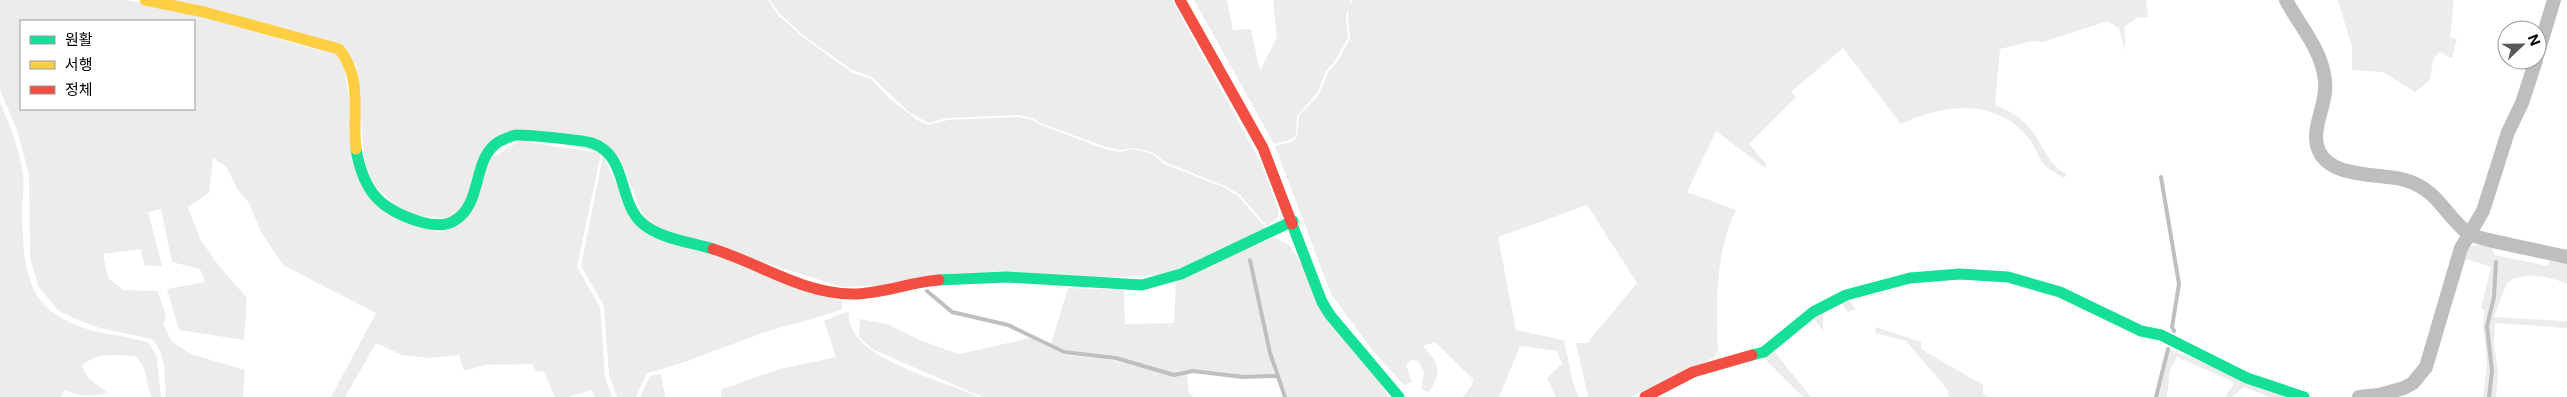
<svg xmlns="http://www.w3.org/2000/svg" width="2567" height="397" viewBox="0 0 2567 397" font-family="Inter,'Noto Sans KR',sans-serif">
<rect width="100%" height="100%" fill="#fff"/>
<!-- green -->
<g fill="#ececec" fill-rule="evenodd">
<path d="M 0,0 L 125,0 L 170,7 L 343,58 L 361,185 L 439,233 L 492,158 L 519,141 L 601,153 L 577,267 L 600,307 L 605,377 L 612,397 L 595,397 L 592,390 L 568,397 L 555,397 L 544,372 L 536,371 L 532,364 L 486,365 L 464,371 L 459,355 L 429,358 L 402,355 L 376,343 L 345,397 L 331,397 L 376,313 L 283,265 L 261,232 L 249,203 L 238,190 L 226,167 L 213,158 L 209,193 L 188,207 L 200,239 L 219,266 L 247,298 L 244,340 L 179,330 L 167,289 L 205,282 L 200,269 L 172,262 L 161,209 L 148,212 L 162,266 L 145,266 L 140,249 L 103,254 L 108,278 L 123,290 L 158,291 L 166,317 L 163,324 L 172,342 L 191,354 L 245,370 L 243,397 L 166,397 C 164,377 167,354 152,339 L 96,327 L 74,318 L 59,311 L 38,286 L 30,257 L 29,175 L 17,130 L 0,90 ZM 21,21 L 194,21 L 194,109 L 21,109 Z"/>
<path d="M 167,0 L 768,0 L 778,15 L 803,37 L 851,72 L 871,79 L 888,97 L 917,120 L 928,125 L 948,120 L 1018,117 L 1031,119 L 1041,125 L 1105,149 L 1120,152 L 1133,149 L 1153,154 L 1164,164 L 1226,188 L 1239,197 L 1266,228 L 1165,275 L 842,287 L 647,225 L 619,156 L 509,134 L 452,219 L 404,214 L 366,177 L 356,63 Z"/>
<path d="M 770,0 L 1172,0 L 1261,163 L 1279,212 L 1278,217 L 1267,226 L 1240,195 L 1227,187 L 1165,162 L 1154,153 L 1133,148 L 1120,150 L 1106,147 L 1042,124 L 1032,118 L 1018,115 L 947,118 L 928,123 L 909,112 L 872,77 L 852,70 L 804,36 L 779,13 Z"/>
<path d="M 1194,0 L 1227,0 L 1233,30 L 1251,29 L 1260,71 L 1277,37 L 1273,0 L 1351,0 L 1346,16 L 1348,38 L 1335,61 L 1326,71 L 1317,93 L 1297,116 L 1296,136 L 1290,140 L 1274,144 Z"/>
<path d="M 1353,0 L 2146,0 L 2148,17 L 2137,18 L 2125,26 L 2125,50 L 2119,28 L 2108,21 L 2043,42 L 2032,41 L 2000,49 L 1995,105 C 2007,110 2019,116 2028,126 C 2042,142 2047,165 2067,174 L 2064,178 C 2059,175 2053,172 2048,168 C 2039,161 2035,145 2027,136 C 1995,98 1942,104 1901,124 L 1843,48 L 1791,92 L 1796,97 L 1749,144 L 1767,165 L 1765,168 L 1716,131 L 1687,192 L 1736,210 C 1715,253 1716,304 1718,350 L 1715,357 L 1631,397 L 1588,397 L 1576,343 L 1587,343 L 1637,283 L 1587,205 L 1498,237 L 1516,330 L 1564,340 L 1573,383 L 1579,397 L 1556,397 L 1547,378 L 1562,364 L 1557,351 L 1520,346 L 1499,397 L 1463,397 L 1472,385 L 1473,379 L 1435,342 L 1423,346 C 1439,365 1443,370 1429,392 L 1421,389 L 1424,372 L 1418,361 L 1411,360 L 1406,365 L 1412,382 L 1404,385 L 1373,351 L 1331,294 L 1275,146 L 1291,142 L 1297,137 L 1299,116 L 1319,94 L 1328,72 L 1337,62 L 1350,39 L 1348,16 L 1349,5 Z"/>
<path d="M 2338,0 L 2454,0 L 2450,37 L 2457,39 L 2452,58 L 2439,52 L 2433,60 L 2430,80 L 2415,92 L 2383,72 L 2352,70 L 2352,47 Z"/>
<path d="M 0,102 C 10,125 20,151 23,175 C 25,186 22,198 22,209 C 23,246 22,295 58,316 C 91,336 116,332 149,343 L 157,358 L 161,397 L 152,397 C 143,379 151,372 135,356 C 117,355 94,352 82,366 L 88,378 L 108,393 C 96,397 77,397 65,390 L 61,397 L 0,397 Z"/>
<path d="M 603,156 L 633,218 L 842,301 L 842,309 C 814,320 785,325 757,335 C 720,348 685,364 647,373 L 636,397 L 617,397 L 609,375 L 604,306 L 581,266 Z"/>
<path d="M 1274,237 L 1289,245 L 1389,397 L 1286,397 L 1277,376 L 1251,259 L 1249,260 L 1274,375 L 1243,376 L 1193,369 L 1174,374 L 1117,356 L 1063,350 L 1051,344 L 1068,288 L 1124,290 L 1125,324 L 1174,323 L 1176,280 Z"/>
<path d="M 2482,244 L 2491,246 L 2495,255 L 2548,266 L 2550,256 L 2567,261 L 2567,284 C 2548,276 2524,271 2507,283 L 2494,317 L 2562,321 L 2567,321 L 2567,328 L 2495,323 L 2494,343 L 2498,372 L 2496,397 L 2490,397 L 2493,371 L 2488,326 L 2497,280 L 2497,261 L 2493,297 L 2486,326 L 2491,370 L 2488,397 L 2483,397 L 2487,363 L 2483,325 L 2485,311 L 2481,308 L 2491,267 L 2466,259 L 2455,294 L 2453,293 L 2468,247 Z"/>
<path d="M 1951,280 L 1849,300 L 1856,309 L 1848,312 L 1842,304 L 1823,313 L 1823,331 L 1814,318 L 1773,350 L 1811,397 L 1803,397 L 1761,355 L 1833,302 Z"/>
<path d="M 849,311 C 843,359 946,380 978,397 L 721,397 L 722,389 L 780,369 L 836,357 L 824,321 Z"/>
<path d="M 860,319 L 887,324 L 922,341 L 959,354 L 1030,338 L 1064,355 L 1106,359 L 1146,367 L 1174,377 L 1187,374 L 1189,393 L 1193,397 L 982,397 L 872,349 L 859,337 Z"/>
<path d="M 1876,327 L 1921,342 L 1921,349 L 1983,385 L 1983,394 L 1989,397 L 1949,397 L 1947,389 L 1906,341 L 1875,333 Z"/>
<path d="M 2169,349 L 2293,397 L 2269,397 L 2244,387 L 2232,397 L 2225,397 L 2234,384 L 2232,381 L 2177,357 L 2170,370 L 2167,397 L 2157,397 Z"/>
<path d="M 661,374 L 665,397 L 640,397 L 650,376 Z"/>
</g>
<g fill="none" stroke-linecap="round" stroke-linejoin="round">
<!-- stream -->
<g stroke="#bfbfbf" stroke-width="4">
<path d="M 2161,177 L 2179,284 L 2172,327 L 2174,331"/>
<path d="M 1250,260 L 1270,353 L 1285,397"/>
<path d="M 927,291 L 952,312 L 1008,325 L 1064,352 L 1116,358 L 1174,375 L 1193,371 L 1243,377 L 1276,376"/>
<path d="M 2156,397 L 2168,349"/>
<path d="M 2489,397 L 2492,371 L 2487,326 L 2494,297 L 2496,262"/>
</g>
<!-- street -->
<g stroke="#bebebe" stroke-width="14">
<path d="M 2286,0 C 2300,27 2322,49 2325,81 C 2328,104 2309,130 2319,151 C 2331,179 2382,173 2405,180 C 2439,190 2444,215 2468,233 C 2475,239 2552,253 2567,257"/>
<path d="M 2537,56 L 2554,0"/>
<path d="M 2359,397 L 2379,395 L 2404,388 L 2413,383 L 2426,367 L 2461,248 L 2483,211 L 2508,132 L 2522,103 L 2536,60"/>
</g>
<!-- fast -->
<g stroke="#16e098" stroke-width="11">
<path d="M 356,149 C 363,191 380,210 421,222 C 432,225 444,227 454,221 C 484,204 471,157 500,141 C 505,139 512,135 517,135 C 530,135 582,140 592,143 C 629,156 617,202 643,224 C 661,239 691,242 713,249"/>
<path d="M 1292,224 L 1322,302 L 1330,315 L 1399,397"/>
<path d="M 939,280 L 1007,277 L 1142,285 L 1181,274 L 1293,221"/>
<path d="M 1752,355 L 1764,352 L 1813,312 L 1846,295 L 1910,278 L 1960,274 L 2008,277 L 2060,292 L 2141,331 L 2161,335 L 2247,378 L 2304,397"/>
</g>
<!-- slow -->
<path stroke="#ffcf43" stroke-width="11" d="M 145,0 L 204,12 L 339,49 C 363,78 352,114 356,149"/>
<!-- jam -->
<g stroke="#f24e42" stroke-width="11">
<path d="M 1180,0 L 1263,148 L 1292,224"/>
<path d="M 713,249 C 759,263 803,294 852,294 C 882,294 910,282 939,280"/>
<path d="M 1645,397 L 1693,372 L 1752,355"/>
</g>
</g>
<!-- legend -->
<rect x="20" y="20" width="175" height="90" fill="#ffffff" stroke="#999999"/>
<rect x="30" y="36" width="25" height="8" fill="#16e098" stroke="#999999"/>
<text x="65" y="45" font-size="15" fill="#000000">원활</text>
<rect x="30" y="61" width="25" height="8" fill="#ffcf43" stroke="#999999"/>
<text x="65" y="70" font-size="15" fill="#000000">서행</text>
<rect x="30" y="86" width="25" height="8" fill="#f24e42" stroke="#999999"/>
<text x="65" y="95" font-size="15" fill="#000000">정체</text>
<!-- north arrow -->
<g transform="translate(2522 45) rotate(68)"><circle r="24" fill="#ffffff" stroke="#999999"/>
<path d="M0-4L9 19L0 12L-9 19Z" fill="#595959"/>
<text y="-8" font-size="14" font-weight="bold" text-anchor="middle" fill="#000000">N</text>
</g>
</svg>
